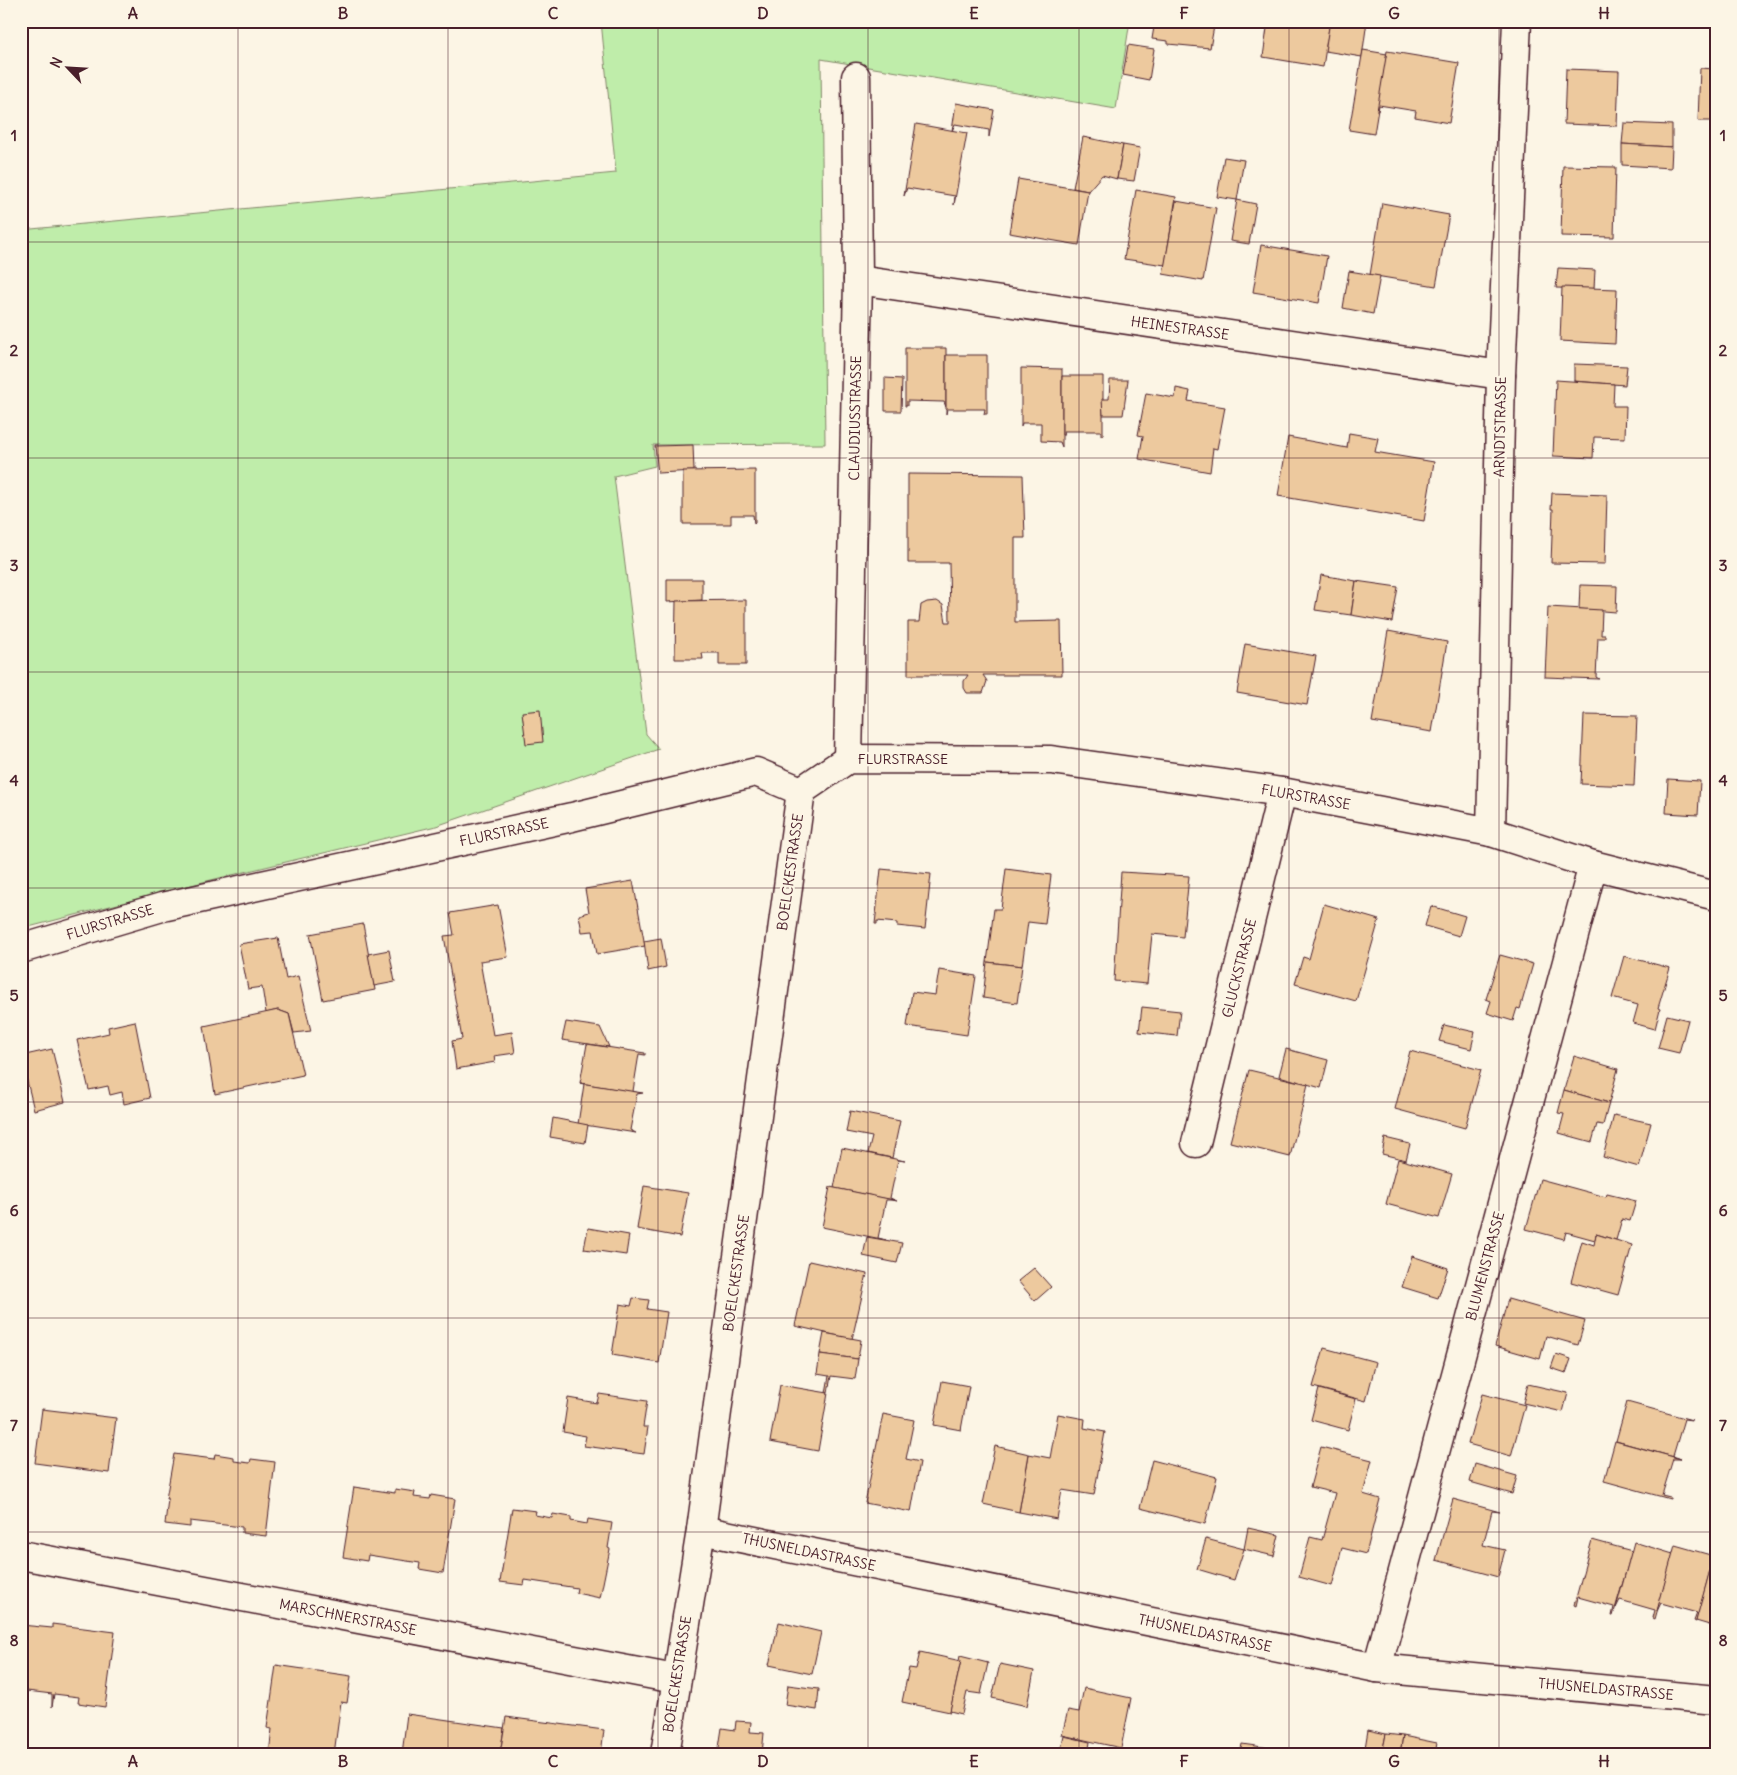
<svg xmlns="http://www.w3.org/2000/svg" width="1737" height="1775" viewBox="0 0 1737 1775" font-family="Delius,sans-serif">
<rect width="100%" height="100%" fill="#fcf5e5"/>
<filter id="ink" filterUnits="userSpaceOnUse"><feTurbulence type="fractalNoise" baseFrequency=".02" numOctaves="2"/><feDisplacementMap in="SourceGraphic" scale="10" xChannelSelector="R" yChannelSelector="G"/><feConvolveMatrix kernelMatrix="1 2 1 2 8 2 1 2 1" color-interpolation-filters="sRGB"/></filter>
<g filter="url(#ink)">
<!-- green -->
<path fill="#bfedaa" stroke="#84866a" d="M 601,21 L 1130,21 L 1116,109 L 821,59 L 825,444 L 653,445 L 655,466 L 614,476 L 646,734 L 659,749 L 436,826 L 207,881 L 21,929 L 21,230 L 616,173 Z"/>
<!-- building -->
<g fill="#edc99e" stroke="#4a1f2b">
<path d="M 1155,21 L 1215,21 L 1210,48 L 1168,44 L 1168,41 L 1152,39 Z"/>
<path d="M 1268,21 L 1330,21 L 1323,67 L 1263,57 Z"/>
<path d="M 1330,21 L 1367,21 L 1362,57 L 1325,51 Z"/>
<path d="M 1128,45 L 1154,49 L 1149,80 L 1123,75 Z"/>
<path d="M 1363,50 L 1387,54 L 1374,134 L 1349,130 Z"/>
<path d="M 1387,51 L 1459,63 L 1449,123 L 1415,117 L 1416,111 L 1379,105 L 1378,111 L 1377,111 Z"/>
<path d="M 1700,68 L 1716,69 L 1716,121 L 1698,121 Z"/>
<path d="M 1566,69 L 1619,71 L 1617,126 L 1564,124 Z"/>
<path d="M 956,103 L 994,110 L 989,137 L 989,130 L 955,124 L 952,131 Z"/>
<path d="M 1624,123 L 1672,125 L 1672,147 L 1622,144 Z"/>
<path d="M 916,124 L 967,133 L 954,205 L 955,196 L 907,188 L 904,196 Z"/>
<path d="M 1083,137 L 1123,145 L 1117,179 L 1102,175 L 1088,191 L 1073,188 Z"/>
<path d="M 1622,144 L 1672,147 L 1671,168 L 1622,165 Z"/>
<path d="M 1123,145 L 1140,148 L 1134,181 L 1117,179 Z"/>
<path d="M 1224,157 L 1244,160 L 1237,200 L 1217,197 Z"/>
<path d="M 1563,166 L 1616,167 L 1614,237 L 1561,236 Z"/>
<path d="M 1018,179 L 1088,191 L 1079,245 L 1009,233 Z"/>
<path d="M 1136,190 L 1176,197 L 1165,265 L 1124,259 Z"/>
<path d="M 1237,200 L 1256,204 L 1249,244 L 1230,241 Z"/>
<path d="M 1176,201 L 1216,208 L 1203,281 L 1163,274 Z"/>
<path d="M 1382,203 L 1449,215 L 1436,286 L 1370,275 Z"/>
<path d="M 1261,245 L 1327,256 L 1319,303 L 1253,292 Z"/>
<path d="M 1558,268 L 1595,270 L 1594,289 L 1556,288 Z"/>
<path d="M 1349,271 L 1380,276 L 1373,314 L 1343,308 Z"/>
<path d="M 1562,287 L 1617,289 L 1615,344 L 1560,341 Z"/>
<path d="M 905,348 L 946,348 L 946,407 L 944,402 L 907,401 L 907,406 L 905,406 Z"/>
<path d="M 946,355 L 987,355 L 987,414 L 984,414 L 985,409 L 947,409 L 946,414 Z"/>
<path d="M 1574,364 L 1627,366 L 1625,385 L 1574,381 Z"/>
<path d="M 1021,368 L 1062,369 L 1062,447 L 1060,442 L 1041,441 L 1041,423 L 1022,423 L 1021,427 Z"/>
<path d="M 1062,376 L 1103,376 L 1103,435 L 1101,435 L 1101,431 L 1063,431 L 1064,435 L 1062,435 Z"/>
<path d="M 885,378 L 902,379 L 901,411 L 885,411 Z"/>
<path d="M 1110,380 L 1128,380 L 1123,415 L 1103,415 L 1102,399 L 1109,399 Z"/>
<path d="M 1556,380 L 1614,384 L 1613,406 L 1626,406 L 1625,438 L 1594,437 L 1593,458 L 1553,456 Z"/>
<path d="M 1176,388 L 1190,391 L 1188,401 L 1225,407 L 1217,449 L 1213,448 L 1210,472 L 1139,459 L 1143,436 L 1138,435 L 1146,393 L 1175,398 Z"/>
<path d="M 1349,433 L 1378,438 L 1375,452 L 1434,462 L 1424,521 L 1278,496 L 1288,437 L 1347,448 Z"/>
<path d="M 693,445 L 694,471 L 658,473 L 655,446 Z"/>
<path d="M 755,470 L 755,523 L 754,524 L 753,515 L 731,515 L 731,524 L 683,524 L 683,471 Z"/>
<path d="M 908,474 L 1023,475 L 1025,538 L 1015,538 L 1015,622 L 1061,621 L 1062,675 L 983,675 L 987,681 L 983,693 L 967,693 L 964,688 L 964,681 L 968,675 L 908,675 L 908,622 L 919,622 L 921,605 L 927,602 L 937,601 L 943,605 L 946,622 L 950,622 L 949,563 L 908,563 Z"/>
<path d="M 1552,493 L 1607,495 L 1605,564 L 1551,563 L 1553,509 L 1551,509 Z"/>
<path d="M 1321,575 L 1356,581 L 1351,615 L 1315,610 Z"/>
<path d="M 667,579 L 702,579 L 702,600 L 667,602 Z"/>
<path d="M 1356,581 L 1398,587 L 1392,622 L 1351,615 Z"/>
<path d="M 1580,585 L 1617,586 L 1616,612 L 1579,609 Z"/>
<path d="M 746,600 L 746,665 L 719,665 L 719,653 L 702,653 L 703,659 L 675,659 L 676,601 Z"/>
<path d="M 1548,607 L 1602,610 L 1601,635 L 1605,635 L 1605,638 L 1598,638 L 1596,677 L 1599,679 L 1545,677 Z"/>
<path d="M 1388,631 L 1447,642 L 1432,732 L 1372,722 Z"/>
<path d="M 1245,644 L 1316,656 L 1307,705 L 1237,693 Z"/>
<path d="M 540,710 L 543,742 L 526,744 L 522,712 Z"/>
<path d="M 1584,715 L 1637,716 L 1634,786 L 1581,784 Z"/>
<path d="M 1668,779 L 1700,781 L 1698,815 L 1666,813 Z"/>
<path d="M 881,869 L 931,874 L 925,929 L 897,926 L 897,923 L 877,921 L 877,924 L 875,924 Z"/>
<path d="M 1006,869 L 1051,875 L 1045,924 L 1028,922 L 1022,966 L 987,962 L 994,909 L 1001,909 Z"/>
<path d="M 1121,872 L 1189,876 L 1183,937 L 1152,934 L 1147,984 L 1114,981 Z"/>
<path d="M 633,881 L 645,946 L 597,954 L 593,931 L 582,932 L 579,915 L 589,912 L 585,889 Z"/>
<path d="M 1324,904 L 1379,920 L 1356,1001 L 1295,984 L 1303,957 L 1309,959 Z"/>
<path d="M 498,905 L 508,957 L 480,961 L 493,1035 L 512,1032 L 515,1053 L 494,1056 L 495,1062 L 456,1069 L 452,1041 L 462,1039 L 444,936 L 454,935 L 450,913 Z"/>
<path d="M 1431,906 L 1465,916 L 1459,936 L 1425,926 Z"/>
<path d="M 363,924 L 375,990 L 323,1000 L 310,934 Z"/>
<path d="M 278,938 L 286,979 L 298,976 L 311,1031 L 294,1033 L 289,1014 L 278,1010 L 266,1013 L 262,987 L 248,989 L 239,944 Z"/>
<path d="M 661,938 L 666,967 L 648,971 L 644,941 Z"/>
<path d="M 389,950 L 395,982 L 374,986 L 368,954 Z"/>
<path d="M 1500,955 L 1533,964 L 1520,1009 L 1517,1008 L 1513,1021 L 1487,1013 L 1491,1001 L 1486,999 Z"/>
<path d="M 1624,956 L 1670,968 L 1658,1008 L 1660,1009 L 1655,1029 L 1633,1023 L 1638,1005 L 1612,998 Z"/>
<path d="M 987,962 L 1022,966 L 1017,1003 L 983,998 Z"/>
<path d="M 939,970 L 976,976 L 967,1035 L 907,1026 L 912,992 L 935,995 Z"/>
<path d="M 1142,1007 L 1180,1011 L 1177,1036 L 1139,1032 Z"/>
<path d="M 278,1010 L 289,1014 L 303,1075 L 215,1094 L 204,1026 Z"/>
<path d="M 1667,1015 L 1688,1020 L 1679,1053 L 1658,1048 Z"/>
<path d="M 135,1021 L 150,1098 L 124,1104 L 122,1092 L 110,1095 L 108,1086 L 89,1090 L 77,1040 L 109,1033 L 108,1027 Z"/>
<path d="M 566,1022 L 600,1027 L 609,1047 L 562,1040 Z"/>
<path d="M 1444,1025 L 1475,1032 L 1471,1049 L 1439,1041 Z"/>
<path d="M 587,1044 L 645,1053 L 645,1055 L 639,1054 L 633,1091 L 639,1093 L 580,1083 Z"/>
<path d="M 52,1049 L 65,1102 L 34,1110 L 21,1056 Z"/>
<path d="M 1286,1049 L 1328,1060 L 1321,1088 L 1279,1076 Z"/>
<path d="M 1410,1051 L 1481,1070 L 1465,1128 L 1395,1109 Z"/>
<path d="M 1574,1056 L 1618,1069 L 1609,1103 L 1564,1090 Z"/>
<path d="M 1249,1070 L 1308,1084 L 1290,1157 L 1230,1142 Z"/>
<path d="M 580,1083 L 643,1093 L 637,1094 L 630,1130 L 636,1133 L 578,1124 L 584,1084 Z"/>
<path d="M 1564,1090 L 1609,1103 L 1603,1125 L 1597,1124 L 1592,1142 L 1559,1133 L 1564,1114 L 1558,1113 Z"/>
<path d="M 850,1111 L 900,1121 L 892,1158 L 868,1153 L 872,1137 L 846,1132 Z"/>
<path d="M 1614,1115 L 1651,1123 L 1639,1167 L 1603,1157 Z"/>
<path d="M 553,1118 L 588,1125 L 585,1143 L 550,1137 Z"/>
<path d="M 1385,1138 L 1410,1144 L 1406,1160 L 1382,1154 Z"/>
<path d="M 842,1148 L 905,1161 L 898,1160 L 890,1198 L 897,1201 L 834,1188 Z"/>
<path d="M 1398,1159 L 1452,1174 L 1439,1218 L 1386,1204 Z"/>
<path d="M 1540,1179 L 1606,1197 L 1607,1194 L 1636,1201 L 1630,1221 L 1622,1219 L 1616,1240 L 1596,1234 L 1595,1240 L 1566,1232 L 1564,1239 L 1526,1229 Z"/>
<path d="M 644,1186 L 688,1193 L 680,1237 L 637,1229 Z"/>
<path d="M 830,1187 L 894,1200 L 886,1200 L 878,1238 L 886,1240 L 822,1227 Z"/>
<path d="M 588,1228 L 629,1235 L 626,1255 L 584,1249 Z"/>
<path d="M 1596,1234 L 1632,1245 L 1618,1295 L 1571,1282 L 1582,1241 L 1594,1245 Z"/>
<path d="M 867,1237 L 902,1243 L 897,1263 L 863,1256 Z"/>
<path d="M 1412,1256 L 1448,1268 L 1438,1298 L 1402,1287 Z"/>
<path d="M 809,1261 L 867,1274 L 852,1339 L 795,1326 Z"/>
<path d="M 1034,1268 L 1051,1287 L 1035,1301 L 1018,1281 Z"/>
<path d="M 633,1298 L 649,1300 L 647,1309 L 667,1312 L 659,1363 L 612,1355 L 620,1304 L 631,1306 Z"/>
<path d="M 1508,1299 L 1585,1321 L 1578,1345 L 1546,1336 L 1540,1359 L 1495,1346 Z"/>
<path d="M 824,1333 L 861,1340 L 858,1359 L 820,1354 Z"/>
<path d="M 1324,1348 L 1376,1362 L 1366,1401 L 1313,1387 Z"/>
<path d="M 820,1354 L 858,1359 L 855,1379 L 831,1376 L 828,1393 L 826,1393 L 829,1376 L 817,1374 Z"/>
<path d="M 1556,1354 L 1571,1359 L 1566,1373 L 1551,1368 Z"/>
<path d="M 942,1381 L 969,1386 L 961,1430 L 934,1425 Z"/>
<path d="M 1528,1384 L 1568,1393 L 1563,1412 L 1523,1403 Z"/>
<path d="M 780,1385 L 828,1393 L 818,1451 L 770,1442 Z"/>
<path d="M 1319,1389 L 1356,1399 L 1348,1430 L 1311,1420 Z"/>
<path d="M 599,1394 L 647,1401 L 643,1427 L 648,1427 L 644,1454 L 584,1446 L 586,1436 L 563,1432 L 568,1398 L 597,1403 Z"/>
<path d="M 1482,1394 L 1525,1405 L 1511,1456 L 1468,1444 Z"/>
<path d="M 1627,1402 L 1692,1420 L 1684,1419 L 1673,1456 L 1681,1459 L 1616,1441 Z"/>
<path d="M 42,1409 L 116,1418 L 109,1473 L 35,1463 Z"/>
<path d="M 883,1414 L 914,1420 L 906,1459 L 920,1462 L 911,1512 L 865,1503 Z"/>
<path d="M 1058,1414 L 1085,1419 L 1084,1428 L 1105,1432 L 1094,1495 L 1062,1490 L 1057,1519 L 1019,1512 L 1029,1454 L 1050,1458 Z"/>
<path d="M 1615,1441 L 1681,1459 L 1673,1459 L 1662,1495 L 1670,1497 L 1670,1499 L 1604,1481 Z"/>
<path d="M 995,1446 L 1029,1454 L 1019,1512 L 983,1504 Z"/>
<path d="M 1321,1447 L 1372,1460 L 1363,1494 L 1380,1499 L 1366,1554 L 1342,1548 L 1332,1586 L 1299,1577 L 1310,1537 L 1322,1540 L 1335,1493 L 1310,1487 Z"/>
<path d="M 174,1454 L 214,1459 L 215,1454 L 234,1457 L 234,1461 L 250,1463 L 251,1459 L 275,1462 L 266,1536 L 242,1533 L 242,1527 L 190,1521 L 190,1527 L 165,1524 L 168,1499 L 166,1499 Z"/>
<path d="M 1152,1460 L 1217,1477 L 1205,1524 L 1140,1508 Z"/>
<path d="M 1475,1464 L 1517,1476 L 1512,1494 L 1470,1482 Z"/>
<path d="M 354,1487 L 395,1493 L 395,1489 L 415,1492 L 414,1497 L 430,1499 L 431,1495 L 455,1499 L 443,1573 L 419,1569 L 420,1563 L 368,1555 L 367,1561 L 343,1557 Z"/>
<path d="M 1453,1499 L 1500,1512 L 1492,1511 L 1483,1545 L 1505,1550 L 1498,1577 L 1436,1560 Z"/>
<path d="M 512,1508 L 536,1511 L 535,1515 L 552,1518 L 553,1514 L 571,1517 L 571,1521 L 587,1524 L 588,1519 L 612,1523 L 608,1548 L 610,1549 L 600,1598 L 576,1593 L 577,1588 L 525,1580 L 524,1585 L 500,1582 Z"/>
<path d="M 1248,1528 L 1279,1535 L 1274,1556 L 1244,1549 Z"/>
<path d="M 1206,1539 L 1244,1549 L 1234,1580 L 1197,1569 Z"/>
<path d="M 1592,1540 L 1632,1551 L 1613,1616 L 1612,1616 L 1614,1607 L 1578,1597 L 1576,1606 L 1574,1605 Z"/>
<path d="M 1634,1542 L 1673,1554 L 1655,1619 L 1653,1618 L 1655,1610 L 1620,1600 L 1616,1608 Z"/>
<path d="M 1675,1545 L 1714,1556 L 1696,1622 L 1694,1621 L 1697,1613 L 1661,1603 L 1657,1611 Z"/>
<path d="M 1716,1548 L 1716,1627 L 1696,1621 Z"/>
<path d="M 779,1622 L 821,1632 L 812,1674 L 769,1665 Z"/>
<path d="M 52,1624 L 115,1632 L 105,1707 L 78,1703 L 79,1697 L 54,1694 L 52,1707 L 52,1694 L 27,1691 L 26,1697 L 21,1696 L 21,1625 L 52,1628 Z"/>
<path d="M 920,1652 L 961,1661 L 950,1712 L 902,1702 L 909,1668 L 916,1669 Z"/>
<path d="M 960,1656 L 988,1663 L 981,1694 L 967,1692 L 962,1714 L 950,1711 L 961,1661 L 959,1661 Z"/>
<path d="M 1000,1664 L 1034,1671 L 1027,1706 L 992,1698 Z"/>
<path d="M 276,1665 L 351,1676 L 347,1703 L 341,1702 L 334,1754 L 269,1754 L 272,1729 L 267,1728 Z"/>
<path d="M 788,1685 L 819,1689 L 817,1710 L 785,1705 Z"/>
<path d="M 1084,1688 L 1131,1698 L 1121,1748 L 1062,1735 L 1068,1710 L 1079,1712 Z"/>
<path d="M 407,1714 L 504,1728 L 500,1754 L 402,1754 Z"/>
<path d="M 506,1717 L 604,1730 L 601,1754 L 500,1754 Z"/>
<path d="M 736,1721 L 751,1722 L 750,1732 L 764,1733 L 762,1754 L 718,1754 L 722,1728 L 735,1730 Z"/>
<path d="M 1368,1730 L 1386,1734 L 1382,1754 L 1364,1754 Z"/>
<path d="M 1386,1734 L 1403,1736 L 1400,1754 L 1382,1754 Z"/>
<path d="M 1064,1736 L 1090,1742 L 1088,1754 L 1060,1754 Z"/>
<path d="M 1403,1736 L 1437,1743 L 1435,1754 L 1400,1754 Z"/>
<path d="M 1242,1744 L 1311,1754 L 1240,1754 Z"/>
</g>
<g fill="none" stroke-linecap="round" stroke-linejoin="round">
<!-- street casing -->
<g stroke="#4a1f2b" stroke-width="31">
<g id="street">
<path d="M 858,280 L 1501,375"/>
<path d="M 848,759 L 858,280 L 856,77"/>
<path d="M 801,791 L 848,759 L 1051,760 L 1282,792 L 1491,832 L 1593,865 L 1716,896"/>
<path d="M 1491,832 L 1501,375 L 1517,21"/>
<path d="M 21,949 L 162,907 L 572,817 L 756,772 L 801,791"/>
<path d="M 1196,1143 L 1282,792"/>
<path d="M 701,1530 L 1377,1668 L 1716,1700"/>
<path d="M 21,1555 L 675,1679"/>
<path d="M 1377,1668 L 1593,865"/>
<path d="M 665,1754 L 701,1530 L 801,791"/>
</g>
</g>
<!-- street -->
<use href="#street" stroke="#fcf5e5" stroke-width="28"/>
</g>
</g>
<!-- grid -->
<path fill="none" stroke="#4a1f2b" stroke-width="1" stroke-opacity="0.55" d="M 238,21 L 238,1754M 448,21 L 448,1754M 658,21 L 658,1754M 868,21 L 868,1754M 1079,21 L 1079,1754M 1289,21 L 1289,1754M 1499,21 L 1499,1754M 21,242 L 1716,242M 21,458 L 1716,458M 21,672 L 1716,672M 21,888 L 1716,888M 21,1102 L 1716,1102M 21,1318 L 1716,1318M 21,1532 L 1716,1532"/>
<g text-anchor="middle" stroke-width="4.5" stroke-linejoin="round" paint-order="stroke">
<!-- street labels -->
<g font-size="14" fill="#4a1f2b" stroke="#fcf5e5">
<text transform="translate(1180 328) rotate(8)" y="5">HEINESTRASSE</text>
<text transform="translate(855 418) rotate(-89)" y="5">CLAUDIUSSTRASSE</text>
<text transform="translate(1500 427) rotate(-89)" y="5">ARNDTSTRASSE</text>
<text x="903" y="764">FLURSTRASSE</text>
<text transform="translate(1306 797) rotate(10)" y="5">FLURSTRASSE</text>
<text transform="translate(504 832) rotate(-12)" y="5">FLURSTRASSE</text>
<text transform="translate(790 872) rotate(-82)" y="5">BOELCKESTRASSE</text>
<text transform="translate(110 922) rotate(-17)" y="5">FLURSTRASSE</text>
<text transform="translate(1239 968) rotate(-76)" y="5">GLUCKSTRASSE</text>
<text transform="translate(1485 1266) rotate(-75)" y="5">BLUMENSTRASSE</text>
<text transform="translate(736 1273) rotate(-82)" y="5">BOELCKESTRASSE</text>
<text transform="translate(809 1552) rotate(12)" y="5">THUSNELDASTRASSE</text>
<text transform="translate(348 1617) rotate(11)" y="5">MARSCHNERSTRASSE</text>
<text transform="translate(1205 1633) rotate(12)" y="5">THUSNELDASTRASSE</text>
<text transform="translate(677 1674) rotate(-81)" y="5">BOELCKESTRASSE</text>
<text transform="translate(1606 1689) rotate(5)" y="5">THUSNELDASTRASSE</text>
</g>
</g>
<!-- margin -->
<rect width="1737" height="1775" fill="none" stroke="#fcf5e5" stroke-width="55"/>
<!-- north arrow -->
<g transform="translate(68 68) rotate(295)" stroke="#fcf5e5" stroke-width="4" paint-order="stroke">
<path d="M0-4L9 19L0 12L-9 19Z" fill="#4a1f2b"/>
<text y="-8" font-size="14" font-weight="bold" text-anchor="middle" fill="#4a1f2b">N</text>
</g>
<rect x="28" y="28" width="1682" height="1720" fill="none" stroke="#4a1f2b" stroke-width="2"/>
<g font-size="16" text-anchor="middle" font-weight="bold" fill="#4a1f2b">
<text x="133" y="19">A</text>
<text x="343" y="19">B</text>
<text x="553" y="19">C</text>
<text x="763" y="19">D</text>
<text x="974" y="19">E</text>
<text x="1184" y="19">F</text>
<text x="1394" y="19">G</text>
<text x="1604" y="19">H</text>
<text x="14" y="141">1</text>
<text x="1723" y="141">1</text>
<text x="14" y="356">2</text>
<text x="1723" y="356">2</text>
<text x="14" y="571">3</text>
<text x="1723" y="571">3</text>
<text x="14" y="786">4</text>
<text x="1723" y="786">4</text>
<text x="14" y="1001">5</text>
<text x="1723" y="1001">5</text>
<text x="14" y="1216">6</text>
<text x="1723" y="1216">6</text>
<text x="14" y="1431">7</text>
<text x="1723" y="1431">7</text>
<text x="14" y="1646">8</text>
<text x="1723" y="1646">8</text>
<text x="133" y="1767">A</text>
<text x="343" y="1767">B</text>
<text x="553" y="1767">C</text>
<text x="763" y="1767">D</text>
<text x="974" y="1767">E</text>
<text x="1184" y="1767">F</text>
<text x="1394" y="1767">G</text>
<text x="1604" y="1767">H</text>
</g>
</svg>
